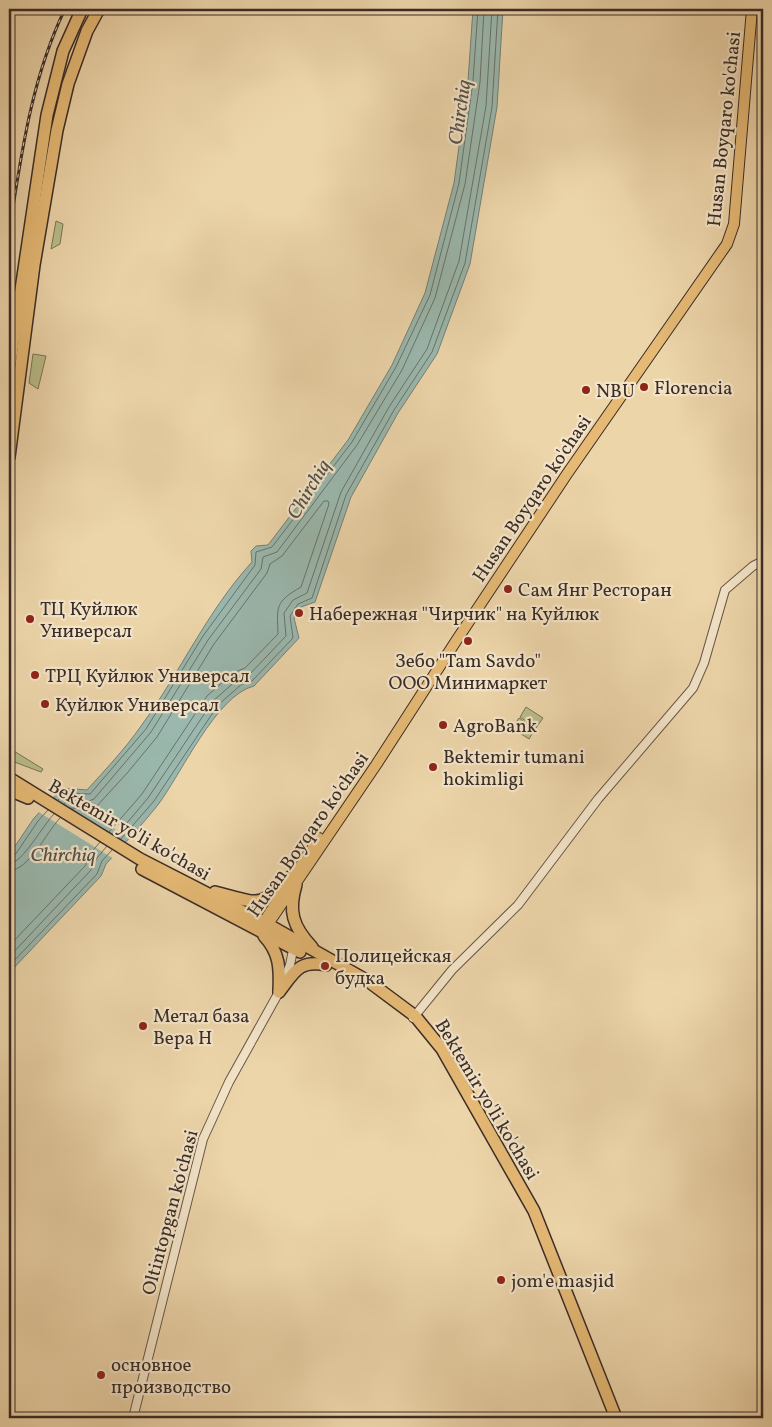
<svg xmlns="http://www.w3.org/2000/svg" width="772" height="1427" viewBox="0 0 772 1427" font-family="Vollkorn,serif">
<rect width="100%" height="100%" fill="#edd5aa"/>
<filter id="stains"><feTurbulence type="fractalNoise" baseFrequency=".004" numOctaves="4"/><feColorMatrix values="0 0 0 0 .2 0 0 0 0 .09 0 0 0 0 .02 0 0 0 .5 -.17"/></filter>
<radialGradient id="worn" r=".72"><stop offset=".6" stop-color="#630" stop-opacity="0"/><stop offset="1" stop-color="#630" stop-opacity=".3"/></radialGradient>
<!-- green -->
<g fill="#b9bd88" stroke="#7a7458">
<path d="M 56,221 L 63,224 L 60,244 L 51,249 Z"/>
<path d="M 33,354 L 46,356 L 38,389 L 29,383 Z"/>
<path d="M 526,707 L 543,718 L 536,728 L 520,717 Z"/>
<path d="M 519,718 L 535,729 L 529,739 L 512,728 Z"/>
<path d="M 9,748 L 43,769 L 41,772 L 9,760 Z"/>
</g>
<!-- water -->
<path fill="#9ab8ae" stroke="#748078" d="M 473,9 L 503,9 L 497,107 L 470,264 L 437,354 L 398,413 L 351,497 L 315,602 L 301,607 L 294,618 L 299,638 L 254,686 C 216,695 181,775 157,806 C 141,826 123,845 106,864 L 101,876 L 9,973 L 9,855 L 34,818 L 63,788 L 87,790 C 105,770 125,749 141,726 C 180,673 207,611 252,562 L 251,551 L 256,546 L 268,545 L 348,440 L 392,365 L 425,293 L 454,183 L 468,81 Z"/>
<!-- pier -->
<g fill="#edd5aa">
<path d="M 60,788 L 135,835 L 131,839 L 56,792 Z"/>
<path d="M 51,797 L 127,844 L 114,859 L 37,811 Z"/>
</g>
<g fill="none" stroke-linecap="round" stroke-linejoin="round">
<!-- shore -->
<g stroke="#6a726a" stroke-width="1">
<path d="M 58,800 L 66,793 L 90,794 L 146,729 L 203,636 L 255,565 L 256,552 L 272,547 L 352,442 L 396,367 L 430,295 L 459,183 L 473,81 L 478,9"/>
<path d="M 64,804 L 68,800 L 86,802 L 94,799 L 151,732 L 208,640 L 261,569 L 263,557 L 277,552 L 357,445 L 402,370 L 435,298 L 465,184 L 480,82 L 484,9"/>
<path d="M 70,808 L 87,809 L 96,807 L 128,772 L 157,737 L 214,644 L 267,573 L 270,564 L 282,556 L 324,501 L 328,501 L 329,504 L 301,587 C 275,602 277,606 278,634 L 245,668 L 233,673 L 207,696 L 142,794 L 109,832"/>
<path d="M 116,836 L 148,798 L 213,701 L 238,679 L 249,675 L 286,636 L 284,613 L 293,600 L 307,593 L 341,492 L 389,407 L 427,349 L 459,261 L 486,106 L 492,9"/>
<path d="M 121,839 L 154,801 L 218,705 L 242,684 L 252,681 L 293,638 L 290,616 L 298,604 L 312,598 L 346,495 L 394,410 L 432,352 L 465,263 L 492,107 L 498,9"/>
<path d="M 9,857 L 15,855 L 38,821 L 48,810"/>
<path d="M 9,864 C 23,863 42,826 54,814"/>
<path d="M 9,871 C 29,870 46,833 60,818"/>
<path d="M 9,946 L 85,866 L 90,854 L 100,842"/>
<path d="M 9,957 L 91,870 L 97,858 L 107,846"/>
<path d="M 9,966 L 97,874 L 102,861 L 112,850"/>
</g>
<!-- stream -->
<path stroke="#748078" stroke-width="1" d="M 9,1005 L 15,995"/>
<!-- canal -->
<path stroke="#9ab8ae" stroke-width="5.5" d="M 763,545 L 761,548 L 763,558"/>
<!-- minor casing -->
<g stroke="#675648" stroke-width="10">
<g id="minor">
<path d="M 413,1018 L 452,970 L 518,905 L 598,799 L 693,688 L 704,663 L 725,590 L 753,566 L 763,561"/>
<path d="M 133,1418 L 203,1139 L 229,1082 L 279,992 L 290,965 L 294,945"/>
</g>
</g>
<!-- major casing -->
<g stroke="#3a2c27" stroke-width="12">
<g id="major">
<path d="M 265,920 L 319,838"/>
<path d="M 264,930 L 376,765 L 456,641 L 567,474 L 727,244 L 734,224 L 752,9"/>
</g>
</g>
<!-- highway casing -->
<g stroke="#3a2c27" stroke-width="14">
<g id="highway">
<path d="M 9,370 L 47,115 L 63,51 L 82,9"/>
<path d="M 9,457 L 34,265 L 57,130 L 68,84 L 87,31 L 99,9"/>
<path d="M 9,778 L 140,859 L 269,925 L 368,981 L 415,1016 L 442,1049 L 534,1211 L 616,1418"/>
<path d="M 9,790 L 28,798"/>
<path d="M 142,869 L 300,952"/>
<path d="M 296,885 C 288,911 293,927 312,947"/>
<path d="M 215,892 C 264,905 257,908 294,874"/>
<path d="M 264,936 C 280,953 280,969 279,992"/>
<path d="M 279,992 C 294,973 299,959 326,965"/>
</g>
</g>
<!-- minor -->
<use href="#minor" stroke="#f3e4c8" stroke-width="8"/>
<!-- major -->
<use href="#major" stroke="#e6ba75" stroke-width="10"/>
<!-- highway -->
<use href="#highway" stroke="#e6ba75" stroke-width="11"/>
<!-- rail casing -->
<g stroke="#3a2c27" stroke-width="3">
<path id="rail" d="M 9,233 C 21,156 31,79 65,9"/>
</g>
<!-- rail -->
<use href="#rail" stroke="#f3e4c8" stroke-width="1" stroke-dasharray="4" stroke-linecap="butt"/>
</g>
<!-- markers -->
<g fill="#8f2418" stroke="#f3e4c8" stroke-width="2">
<circle cx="644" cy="387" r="5"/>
<circle cx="586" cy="390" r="5"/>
<circle cx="508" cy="589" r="5"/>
<circle cx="299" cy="613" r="5"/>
<circle cx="30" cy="619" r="5"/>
<circle cx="468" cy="641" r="5"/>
<circle cx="35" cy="675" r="5"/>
<circle cx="45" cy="704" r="5"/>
<circle cx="443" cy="725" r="5"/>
<circle cx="433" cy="767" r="5"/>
<circle cx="325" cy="966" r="5"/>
<circle cx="143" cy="1026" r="5"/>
<circle cx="501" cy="1280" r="5"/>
<circle cx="101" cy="1375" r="5"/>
</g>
<g text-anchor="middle" stroke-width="4.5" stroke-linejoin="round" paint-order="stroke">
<!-- street labels -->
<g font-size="19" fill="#3a2c27" stroke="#f3e4c8">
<text transform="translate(723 129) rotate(-84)" y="7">Husan Boyqaro ko'chasi</text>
<text transform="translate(531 498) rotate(-56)" y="7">Husan Boyqaro ko'chasi</text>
<text transform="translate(130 829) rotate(30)" y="7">Bektemir yo'li ko'chasi</text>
<text transform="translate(307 834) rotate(-55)" y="7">Husan Boyqaro ko'chasi</text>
<text transform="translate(488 1099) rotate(59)" y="7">Bektemir yo'li ko'chasi</text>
<text transform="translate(169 1212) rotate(-75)" y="7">Oltintopgan ko'chasi</text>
</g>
<!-- poi labels -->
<g font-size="19" fill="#3a2c27" stroke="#f3e4c8" text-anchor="start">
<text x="654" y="394">Florencia</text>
<text x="596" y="397">NBU</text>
<text x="518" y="596">Сам Янг Ресторан</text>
<text x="40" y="615">ТЦ Куйлюк<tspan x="40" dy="22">Универсал</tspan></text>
<text x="309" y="620">Набережная "Чирчик" на Куйлюк</text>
<text x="468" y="667" text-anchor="middle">Зебо "Tam Savdo"<tspan x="468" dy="22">ООО Минимаркет</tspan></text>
<text x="45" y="682">ТРЦ Куйлюк Универсал</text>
<text x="55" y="711">Куйлюк Универсал</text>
<text x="453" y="732">AgroBank</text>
<text x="443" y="763">Bektemir tumani<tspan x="443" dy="22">hokimligi</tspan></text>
<text x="335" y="962">Полицейская<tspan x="335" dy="22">будка</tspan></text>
<text x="153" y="1022">Метал база<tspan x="153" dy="22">Вера Н</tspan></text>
<text x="511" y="1287">jom'e masjid</text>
<text x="111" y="1371">основное<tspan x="111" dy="22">производство</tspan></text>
</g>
<!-- water labels -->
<g font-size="20" font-style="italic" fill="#524f49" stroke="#f3e4c8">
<text transform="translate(459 112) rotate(-82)" y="7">Chirchiq</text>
<text transform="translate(308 489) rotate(-59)" y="7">Chirchiq</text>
<text x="63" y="861">Chirchiq</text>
</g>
</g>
<!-- margin -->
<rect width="772" height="1427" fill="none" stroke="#edd5aa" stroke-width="30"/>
<rect x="10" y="10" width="752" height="1407" fill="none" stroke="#3a2c27" stroke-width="2.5"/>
<rect x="15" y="15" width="742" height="1397" fill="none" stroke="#3a2c27"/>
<rect width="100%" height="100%" filter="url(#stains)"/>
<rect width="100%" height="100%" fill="url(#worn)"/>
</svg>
